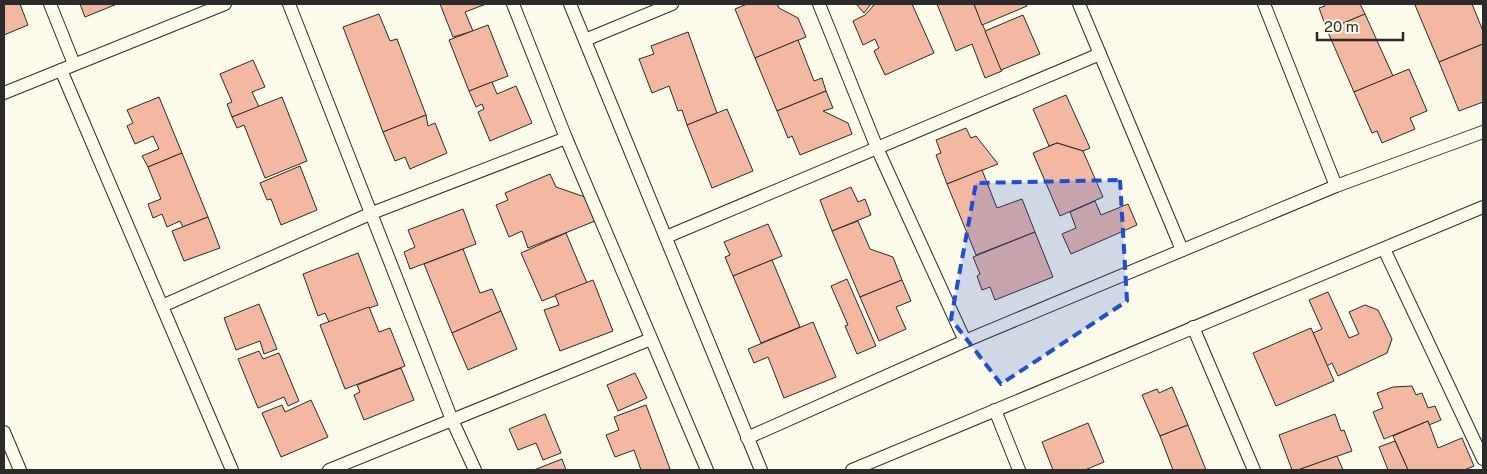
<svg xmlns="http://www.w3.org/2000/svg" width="1487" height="474" viewBox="0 0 1487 474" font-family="'Public Sans',sans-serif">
<rect width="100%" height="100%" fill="#fdfbea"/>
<!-- building -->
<g fill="#f2b8a0" stroke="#2b2b2b">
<path d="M 4,4 L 20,4 L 28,25 L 4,35 Z"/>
<path d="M 80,4 L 117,4 L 85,17 Z"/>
<path d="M 440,4 L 486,4 L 465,12 L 473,31 L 453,37 Z"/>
<path d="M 747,4 L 777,4 L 779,8 L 798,18 L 806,37 L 755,58 L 735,9 Z"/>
<path d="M 856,4 L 871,4 L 864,13 Z"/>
<path d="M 875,4 L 912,4 L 934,53 L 885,75 L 874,51 L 879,48 L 875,39 L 863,45 L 853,21 L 865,15 Z"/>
<path d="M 937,4 L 974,4 L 1002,71 L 985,78 L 972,44 L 956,51 Z"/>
<path d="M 974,4 L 1026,4 L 1027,6 L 982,25 Z"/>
<path d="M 1324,4 L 1360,4 L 1365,14 L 1327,30 L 1319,8 L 1325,6 Z"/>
<path d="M 1418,4 L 1472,4 L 1483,31 L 1483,44 L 1439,62 L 1415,5 Z"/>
<path d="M 379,14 L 390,41 L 397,39 L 426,115 L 383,132 L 343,27 Z"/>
<path d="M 1365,14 L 1393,76 L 1354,92 L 1327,30 Z"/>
<path d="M 1023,15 L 1040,54 L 1001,70 L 985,31 Z"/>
<path d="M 488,25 L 508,76 L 469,91 L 449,40 Z"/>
<path d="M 688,32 L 717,113 L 687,125 L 682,110 L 678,111 L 669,86 L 652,93 L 639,59 L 654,54 L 651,46 Z"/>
<path d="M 798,40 L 814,81 L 822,78 L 826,91 L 777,111 L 755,58 Z"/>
<path d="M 1483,44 L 1483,102 L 1459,111 L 1439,62 Z"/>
<path d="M 253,60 L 265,87 L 252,92 L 259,107 L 232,117 L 227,104 L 232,102 L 220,74 Z"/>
<path d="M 1409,69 L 1427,111 L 1410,118 L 1415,129 L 1382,143 L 1377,131 L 1372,133 L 1354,92 Z"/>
<path d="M 492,82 L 497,94 L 516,86 L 532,123 L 490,141 L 478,112 L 484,109 L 482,104 L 476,107 L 469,91 Z"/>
<path d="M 826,91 L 833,108 L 823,111 L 848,123 L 852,134 L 800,155 L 792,136 L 788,138 L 777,111 Z"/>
<path d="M 1066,95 L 1090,148 L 1083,151 L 1057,143 L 1049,146 L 1033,109 Z"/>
<path d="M 159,97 L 182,153 L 148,167 L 142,156 L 159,149 L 153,136 L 135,144 L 127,126 L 133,123 L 127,110 Z"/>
<path d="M 282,97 L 307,161 L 265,178 L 244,125 L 237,128 L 232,117 Z"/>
<path d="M 727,109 L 753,171 L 712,188 L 687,125 Z"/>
<path d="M 426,115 L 428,126 L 435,123 L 447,153 L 410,169 L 405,157 L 395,161 L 383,132 Z"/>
<path d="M 966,128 L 971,138 L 976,136 L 998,164 L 947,184 L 936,155 L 941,153 L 936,140 Z"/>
<path d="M 1057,143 L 1083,151 L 1103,197 L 1060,216 L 1033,153 Z"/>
<path d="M 182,153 L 208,217 L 183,227 L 180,221 L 167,227 L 162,214 L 153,218 L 148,204 L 161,199 L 148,167 Z"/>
<path d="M 300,166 L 317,210 L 281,225 L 271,199 L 267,200 L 260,183 Z"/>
<path d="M 982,170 L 997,208 L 1022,199 L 1035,232 L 976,255 L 947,184 Z"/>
<path d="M 550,174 L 556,187 L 585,197 L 595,221 L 528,248 L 522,231 L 509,237 L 496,205 L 508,200 L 505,193 Z"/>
<path d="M 851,187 L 858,202 L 865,199 L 871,215 L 832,231 L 820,200 Z"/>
<path d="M 1095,201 L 1101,215 L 1128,204 L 1137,225 L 1071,254 L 1062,234 L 1076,228 L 1070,212 Z"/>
<path d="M 463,209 L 476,244 L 410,269 L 404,252 L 415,247 L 408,230 Z"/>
<path d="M 208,217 L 220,248 L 184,261 L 172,231 Z"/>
<path d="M 858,221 L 870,249 L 893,257 L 902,280 L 860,297 L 832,231 Z"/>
<path d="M 768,224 L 782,256 L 733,276 L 725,257 L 730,255 L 724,242 Z"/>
<path d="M 1035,232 L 1053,277 L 995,300 L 990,287 L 982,290 L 977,276 L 980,274 L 973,257 Z"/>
<path d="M 566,233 L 587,283 L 542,301 L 521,253 Z"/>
<path d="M 463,249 L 480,293 L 492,289 L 501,311 L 452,333 L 424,264 Z"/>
<path d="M 358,253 L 378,305 L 329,322 L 325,313 L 318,316 L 303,274 Z"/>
<path d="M 772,260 L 800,327 L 761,343 L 733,276 Z"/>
<path d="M 847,279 L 876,346 L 857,354 L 845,326 L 848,325 L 831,286 Z"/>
<path d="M 593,280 L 613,331 L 560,351 L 544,310 L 559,305 L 555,295 Z"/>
<path d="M 902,280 L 911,301 L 896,307 L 906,329 L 879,341 L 860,297 Z"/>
<path d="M 1328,292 L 1349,338 L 1359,334 L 1349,312 L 1365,305 L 1378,310 L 1392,339 L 1387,353 L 1338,376 L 1332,363 L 1327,366 L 1313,333 L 1322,329 L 1309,300 Z"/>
<path d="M 259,304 L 277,349 L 264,354 L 260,341 L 236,350 L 224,318 Z"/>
<path d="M 369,307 L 379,332 L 390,328 L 405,366 L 345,389 L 320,325 Z"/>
<path d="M 501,311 L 517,349 L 468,370 L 452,333 Z"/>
<path d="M 813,322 L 836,377 L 784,398 L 768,357 L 754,363 L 748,349 Z"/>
<path d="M 1311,328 L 1334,381 L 1276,406 L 1253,353 Z"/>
<path d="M 259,351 L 263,359 L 279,353 L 299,401 L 288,406 L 284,397 L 258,408 L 238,359 Z"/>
<path d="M 401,368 L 414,400 L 364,420 L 354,395 L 360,392 L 357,385 Z"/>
<path d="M 635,373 L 647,398 L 618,411 L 607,385 Z"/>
<path d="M 1412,386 L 1416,395 L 1422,393 L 1428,408 L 1435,406 L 1441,420 L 1429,425 L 1428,421 L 1384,439 L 1373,412 L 1383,408 L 1377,393 L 1393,387 Z"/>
<path d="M 1172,387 L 1188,425 L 1160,436 L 1142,395 L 1157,389 L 1159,393 Z"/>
<path d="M 311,400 L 328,437 L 281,457 L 262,413 L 282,405 L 285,412 Z"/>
<path d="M 646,405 L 670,469 L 666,470 L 641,470 L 634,450 L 615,457 L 606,435 L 619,430 L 614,417 Z"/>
<path d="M 545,414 L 561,453 L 543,460 L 536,443 L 518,450 L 509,429 Z"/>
<path d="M 1335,414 L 1341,431 L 1344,430 L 1352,451 L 1298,470 L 1292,470 L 1279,435 Z"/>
<path d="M 1428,421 L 1438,448 L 1462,438 L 1474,466 L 1464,470 L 1408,470 L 1393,436 Z"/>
<path d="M 1088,423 L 1104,462 L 1085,470 L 1053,470 L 1042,442 Z"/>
<path d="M 1188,425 L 1206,470 L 1173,470 L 1160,436 Z"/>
<path d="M 1395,441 L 1408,470 L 1388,470 L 1379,447 Z"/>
<path d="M 1337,456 L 1343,470 L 1298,470 Z"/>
<path d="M 562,459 L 566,470 L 534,470 Z"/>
</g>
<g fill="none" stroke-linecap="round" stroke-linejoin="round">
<!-- lane casing -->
<g stroke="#2b2b2b" stroke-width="14">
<g id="lane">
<path d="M 50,4 L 74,64"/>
<path d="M 289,4 L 452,420 L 475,470"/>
<path d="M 513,4 L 566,138 L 707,470"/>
<path d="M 570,4 L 761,470"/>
<path d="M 819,4 L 877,148 L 965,341"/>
<path d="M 1079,4 L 1182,250"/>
<path d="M 1264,4 L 1336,186"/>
<path d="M 585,40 L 672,4"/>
<path d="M 61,70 L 232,470"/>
<path d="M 4,93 L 225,4"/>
<path d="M 666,237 L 1100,54"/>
<path d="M 1384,249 L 1483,459"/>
<path d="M 162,306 L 372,213 L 566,138"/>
<path d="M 1193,327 L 1254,470"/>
<path d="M 995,410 L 1019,470"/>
<path d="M 4,432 L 20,470"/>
<path d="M 747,438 L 965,341 L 1336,186 L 1483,132"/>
<path d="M 329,470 L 651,339"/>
<path d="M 852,470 L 1483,207"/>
</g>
</g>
<!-- lane -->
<use href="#lane" stroke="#fdfbea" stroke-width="12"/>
</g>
<!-- marked area -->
<path fill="#1d4ed8" fill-opacity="0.2" stroke="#1d4ed8" stroke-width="4" stroke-dasharray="10 6" stroke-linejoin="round" d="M 1120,180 L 1127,301 L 1001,384 L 951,319 L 976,183 Z"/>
<!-- border -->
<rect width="1487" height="474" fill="none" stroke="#2b2b2b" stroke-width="10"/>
<!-- scale -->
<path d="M1317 32v8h86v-8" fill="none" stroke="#2b2b2b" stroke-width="2.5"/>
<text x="1324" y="32" font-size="15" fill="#2b2b2b" stroke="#fdfbea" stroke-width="4" paint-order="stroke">20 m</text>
</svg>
